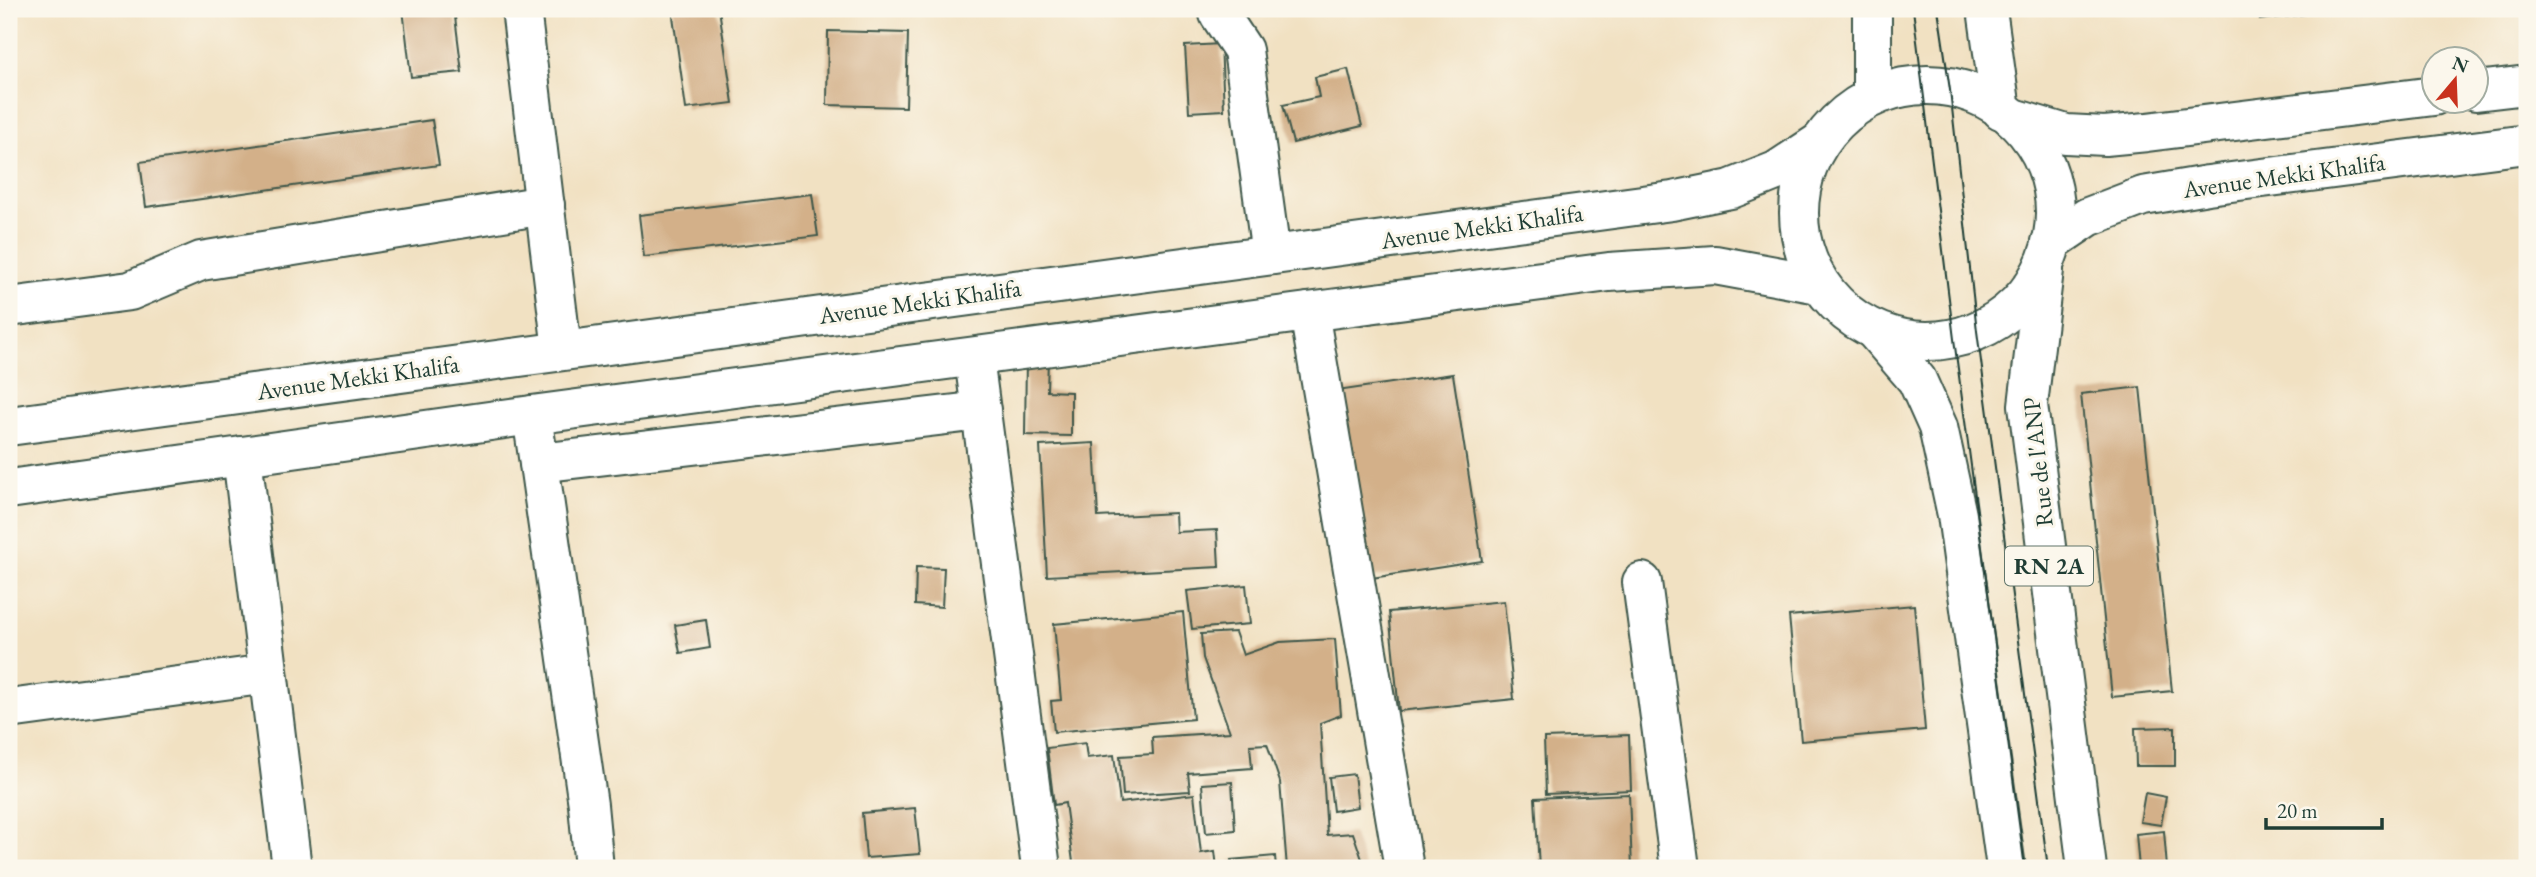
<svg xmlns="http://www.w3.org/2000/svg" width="2536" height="877" viewBox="0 0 2536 877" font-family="'EB Garamond',serif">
<rect width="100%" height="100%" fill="#fbf7ec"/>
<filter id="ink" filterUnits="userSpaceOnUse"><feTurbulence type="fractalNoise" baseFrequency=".0143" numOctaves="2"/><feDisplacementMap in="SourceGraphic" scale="14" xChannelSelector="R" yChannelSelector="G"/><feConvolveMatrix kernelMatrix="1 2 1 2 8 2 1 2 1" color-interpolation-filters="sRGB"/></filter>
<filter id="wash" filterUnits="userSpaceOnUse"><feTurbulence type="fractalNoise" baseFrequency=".00686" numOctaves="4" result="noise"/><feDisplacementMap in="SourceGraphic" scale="28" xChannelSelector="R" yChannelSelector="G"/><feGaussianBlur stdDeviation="1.57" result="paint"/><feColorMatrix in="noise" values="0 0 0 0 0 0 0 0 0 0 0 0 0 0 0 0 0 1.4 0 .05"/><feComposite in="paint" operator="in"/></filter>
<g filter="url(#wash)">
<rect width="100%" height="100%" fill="#f1e1c2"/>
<g id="blocks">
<!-- building -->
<g fill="#d3b089">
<path d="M 403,9 L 454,9 L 462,72 L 411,77 Z"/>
<path d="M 672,9 L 719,9 L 733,103 L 686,109 Z"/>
<path d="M 2258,9 L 2305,9 L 2306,14 L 2260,20 Z"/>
<path d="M 828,31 L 908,33 L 906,107 L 827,105 Z"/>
<path d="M 1221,44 L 1224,110 L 1189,112 L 1185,46 Z"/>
<path d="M 1348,69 L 1362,126 L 1293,143 L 1283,105 L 1319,97 L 1315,77 Z"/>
<path d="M 432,120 L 439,165 L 146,207 L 140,162 Z"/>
<path d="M 812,194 L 818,236 L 644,257 L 639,215 Z"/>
<path d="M 1026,359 L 1048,359 L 1047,391 L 1071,392 L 1071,436 L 1025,435 Z"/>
<path d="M 1453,374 L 1482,561 L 1365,579 L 1337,391 Z"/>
<path d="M 2140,387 L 2172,691 L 2112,697 L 2081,394 Z"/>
<path d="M 1094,443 L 1098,517 L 1175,513 L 1176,532 L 1217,530 L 1219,567 L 1047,576 L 1040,446 Z"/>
<path d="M 916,567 L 944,568 L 942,607 L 915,605 Z"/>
<path d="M 1246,585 L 1250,624 L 1192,629 L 1187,591 Z"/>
<path d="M 1504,601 L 1514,699 L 1399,711 L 1389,612 Z"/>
<path d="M 1914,605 L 1925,730 L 1801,741 L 1789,616 Z"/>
<path d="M 1183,612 L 1193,719 L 1054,732 L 1051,701 L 1061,700 L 1054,624 Z"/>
<path d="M 706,620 L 710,648 L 680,653 L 675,625 Z"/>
<path d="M 1235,632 L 1243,655 L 1280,642 L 1335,639 L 1341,715 L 1320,723 L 1327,835 L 1353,833 L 1365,868 L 1287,868 L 1280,782 L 1267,744 L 1250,745 L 1252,768 L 1188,773 L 1190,791 L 1123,795 L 1120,756 L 1153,754 L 1152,737 L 1230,732 L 1203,658 L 1201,634 Z"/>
<path d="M 2175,727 L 2175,766 L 2136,766 L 2135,728 Z"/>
<path d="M 1629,735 L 1631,790 L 1546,794 L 1544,738 Z"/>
<path d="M 1085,743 L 1087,758 L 1114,755 L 1120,803 L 1194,794 L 1201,853 L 1215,851 L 1217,868 L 1080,868 L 1080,862 L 1073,862 L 1065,803 L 1054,805 L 1047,748 Z"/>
<path d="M 1354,774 L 1358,807 L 1333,811 L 1329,777 Z"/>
<path d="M 1232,782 L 1235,830 L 1206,833 L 1202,784 Z"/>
<path d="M 2145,793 L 2166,797 L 2161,825 L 2140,822 Z"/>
<path d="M 1629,794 L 1632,868 L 1539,868 L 1535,798 Z"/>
<path d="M 915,808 L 920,854 L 866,858 L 862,813 Z"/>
<path d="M 2164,831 L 2167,868 L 2139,868 L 2136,834 Z"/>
<path d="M 1275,856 L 1276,868 L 1232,868 L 1231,860 Z"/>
</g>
</g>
</g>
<g filter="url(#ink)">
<use href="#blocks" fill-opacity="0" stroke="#3e5649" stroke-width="2"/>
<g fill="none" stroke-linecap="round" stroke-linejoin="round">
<!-- minor casing -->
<g stroke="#3e5649" stroke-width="42">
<g id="minor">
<path d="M 521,9 L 562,350"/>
<path d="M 1219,9 L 1219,14 L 1243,50 L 1271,255"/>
<path d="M 9,307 L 130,291 L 201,261 L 545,205"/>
<path d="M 1309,312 L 1404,868"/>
<path d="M 974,358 L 1041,868"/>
<path d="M 532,415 L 588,805 L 594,868"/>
<path d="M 242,456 L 292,868"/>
<path d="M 539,463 L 981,411"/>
<path d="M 1642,582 L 1680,868"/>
<path d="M 9,709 L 268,674"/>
</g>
</g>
<!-- major casing -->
<g stroke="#3e5649" stroke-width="42">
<g id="major">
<path d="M 1872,9 L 1872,97"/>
<path d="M 1987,9 L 2001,110"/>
<circle cx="1927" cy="213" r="128"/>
<path d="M 2476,91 L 2527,85"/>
<path d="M 2017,119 L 2066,134 L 2105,136 L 2147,132 L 2434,96"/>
<path d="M 2051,242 L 2088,217 L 2143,196 L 2208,185 L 2527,144"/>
<path d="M 2044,270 L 2028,405 L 2087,868"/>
<path d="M 1874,330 L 1917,380 L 1938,427 L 1957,515 L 2006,868"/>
<path d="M 9,426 L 1672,201 L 1731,189 L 1776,171 L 1820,142"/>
<path d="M 9,489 L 532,415 L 1609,272 L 1715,265 L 1819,284"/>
</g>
</g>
<!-- minor -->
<use href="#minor" stroke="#fff" stroke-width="38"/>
<!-- major -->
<use href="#major" stroke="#fff" stroke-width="38"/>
<!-- tram -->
<g stroke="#1f3d34" stroke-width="2">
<path d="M 1913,9 L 1954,339 L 2025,868"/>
<path d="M 1938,9 L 1950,90 L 1977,331 L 2048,868"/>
</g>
</g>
</g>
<g text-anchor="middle" stroke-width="6" stroke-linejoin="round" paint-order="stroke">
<!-- shield labels -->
<rect fill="#fbf7ec" stroke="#61756b" stroke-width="2" x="2005" y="546.5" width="88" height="39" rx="5"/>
<g font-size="23" font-weight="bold" fill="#1f3d34">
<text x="2049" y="574">RN 2A</text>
</g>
<!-- street labels -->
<g font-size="24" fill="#1f3d34" stroke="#fbf7ec">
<text transform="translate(2284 176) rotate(-8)" y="8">Avenue Mekki Khalifa</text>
<text transform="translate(1482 227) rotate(-8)" y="8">Avenue Mekki Khalifa</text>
<text transform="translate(920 302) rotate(-8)" y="8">Avenue Mekki Khalifa</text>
<text transform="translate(358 378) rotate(-8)" y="8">Avenue Mekki Khalifa</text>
<text transform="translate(2038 462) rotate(-96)" y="8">Rue de l'ANP</text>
</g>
</g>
<!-- margin -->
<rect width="2536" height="877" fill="none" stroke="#fbf7ec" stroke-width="35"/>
<!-- north arrow -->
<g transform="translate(2455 80) rotate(19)"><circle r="33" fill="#fbf7ec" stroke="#a3ada2" stroke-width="2"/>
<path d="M0-5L12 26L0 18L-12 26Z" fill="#c8321e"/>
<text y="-10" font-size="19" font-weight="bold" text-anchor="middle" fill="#1f3d34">N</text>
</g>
<!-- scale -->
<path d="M2266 818v10h116v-10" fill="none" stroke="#1f3d34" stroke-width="3.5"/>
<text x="2277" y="818" font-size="21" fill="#1f3d34" stroke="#fbf7ec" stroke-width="5" paint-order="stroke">20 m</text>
</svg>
